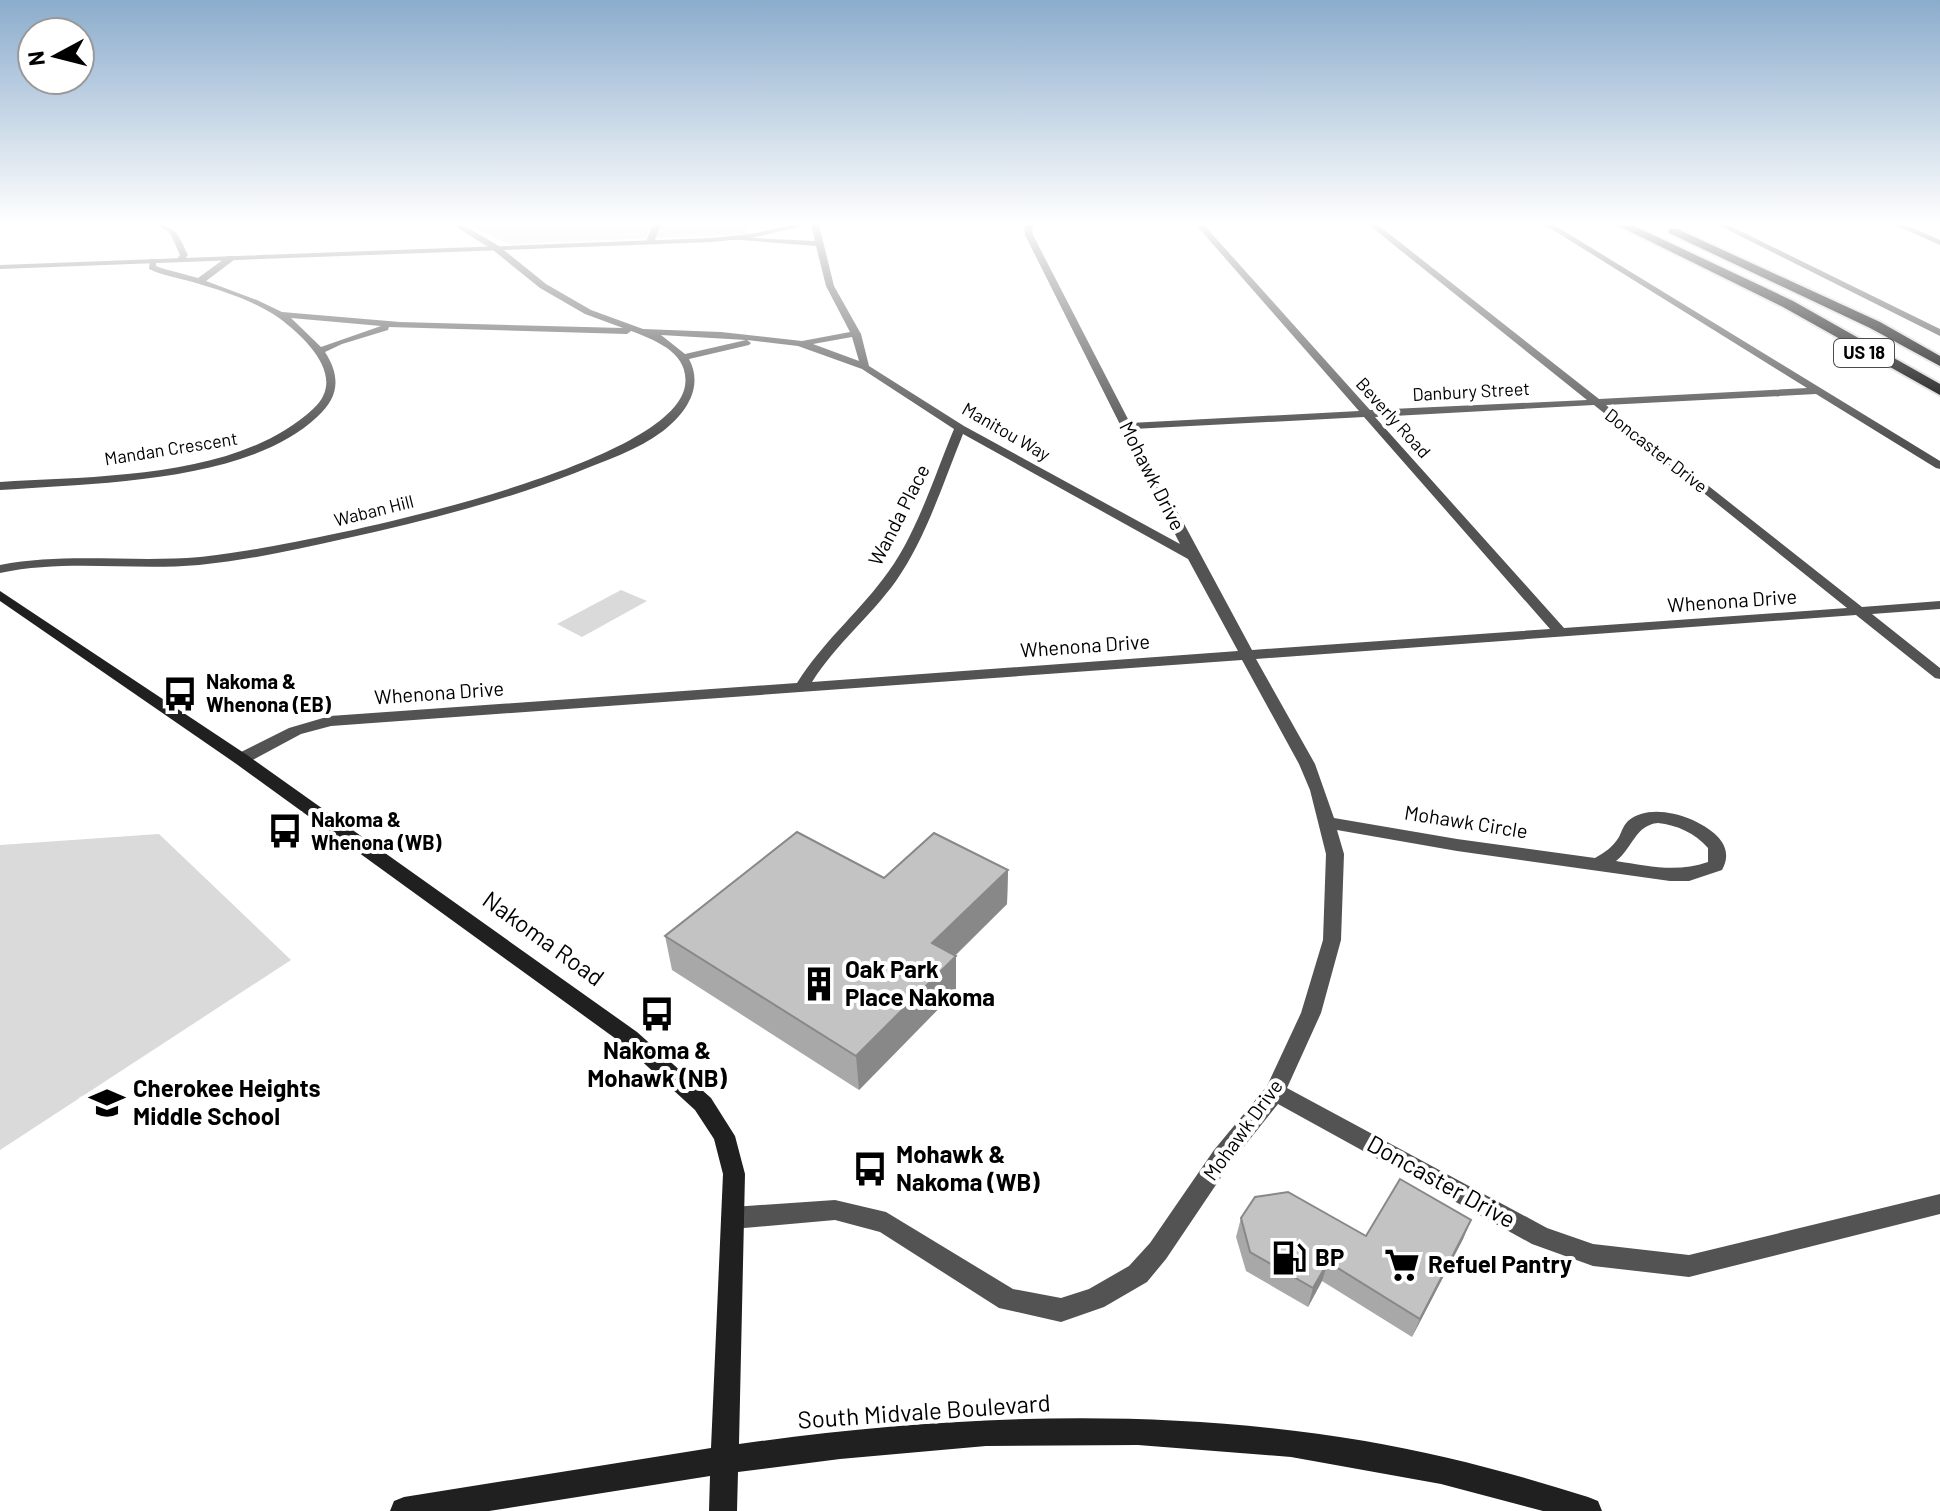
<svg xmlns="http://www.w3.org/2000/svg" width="1940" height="1511" viewBox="0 0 1940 1511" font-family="Barlow,sans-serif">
<rect width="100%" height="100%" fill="#fff"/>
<!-- green -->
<g fill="#dadada">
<path d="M 469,225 L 749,225 L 748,234 L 514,244 L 506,243 Z"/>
<path d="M 621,590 L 647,601 L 582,637 L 557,624 Z"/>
<path d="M 159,834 L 291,960 L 0,1150 L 0,845 Z"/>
</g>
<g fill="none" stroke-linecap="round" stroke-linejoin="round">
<!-- motorway casing -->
<g stroke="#dbdbdb" stroke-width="4">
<g id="motorway">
<path d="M 1617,225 L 1632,225 L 1793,301 L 1940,384 L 1940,395 L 1783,307 Z"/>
<path d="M 1669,229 L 1677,229 L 1880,322 L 1940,356 L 1940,366 L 1870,328 L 1669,233 Z"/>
</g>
</g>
<!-- minor -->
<g fill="#535353" fill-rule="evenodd">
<path d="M 157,225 C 177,225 180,239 188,255 L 183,262 L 176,260 L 180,255 L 170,233 Z"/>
<path d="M 453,225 L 463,225 L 499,246 L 546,284 L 591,310 L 643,329 L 721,332 L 802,341 L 850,332 L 826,286 L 816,246 L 728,239 L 732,237 L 815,241 L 811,225 L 819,225 L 834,286 L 861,334 L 869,366 L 964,426 L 1180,544 L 1025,235 L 1024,225 L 1032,225 L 1033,235 L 1130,423 L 1359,411 L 1196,225 L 1204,225 L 1370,410 L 1587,400 L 1369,225 L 1378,225 L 1599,399 L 1807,388 L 1545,225 L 1554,225 L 1940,461 L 1940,469 L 1936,468 L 1816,394 L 1606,405 L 1862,607 L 1940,601 L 1940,609 L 1872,614 L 1940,668 L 1940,679 L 1935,678 L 1856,615 L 1256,659 L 1315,764 L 1334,818 L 1457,839 L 1595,858 C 1604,853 1613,847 1619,837 C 1622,831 1623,826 1628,821 C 1651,801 1698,817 1717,836 C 1727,846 1729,858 1722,870 L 1689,881 L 1670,881 L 1457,851 L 1337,830 L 1344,854 L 1341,940 L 1321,1013 L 1287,1088 L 1547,1228 L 1593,1244 L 1689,1255 L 1940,1194 L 1940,1214 L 1689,1277 L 1593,1266 L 1532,1244 L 1278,1104 L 1230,1164 L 1166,1259 L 1147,1282 L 1104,1307 L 1061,1322 L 999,1308 L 880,1232 L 835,1220 L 733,1229 L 725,1225 L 721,1218 L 725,1211 L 733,1207 L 835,1200 L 886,1212 L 1013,1289 L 1061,1298 L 1089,1289 L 1129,1266 L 1150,1243 L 1214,1150 L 1267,1086 L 1301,1013 L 1323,940 L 1326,854 L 1310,790 L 1299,764 L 1242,660 L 331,726 L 301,734 L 247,763 L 235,763 L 233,759 L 235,755 L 289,728 L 330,716 L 797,683 C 823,642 855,616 883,579 C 915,539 934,477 954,429 L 862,369 L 798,346 L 747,340 L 751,343 L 749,345 L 689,359 C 704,387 686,413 663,431 C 638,450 604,461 575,473 C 500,502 421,522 343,539 C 295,550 248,560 199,565 C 132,571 67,559 0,573 L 0,565 C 67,552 132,563 200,557 C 281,550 671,472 685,386 C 690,353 655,340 631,331 L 627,334 L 389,327 L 388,330 L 342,344 L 325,352 C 341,377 339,397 317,417 C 247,483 93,483 0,490 L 0,482 C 97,476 238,479 313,409 C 348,378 306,338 279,318 C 255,301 223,291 196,283 C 180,278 164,276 149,269 L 150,259 L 156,259 L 156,266 L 161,268 L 198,278 L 228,256 L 234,256 L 234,260 L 206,281 L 257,300 L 282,312 L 400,322 L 623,328 L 585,314 L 540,288 L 493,250 ZM 291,318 L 381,326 L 321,347 ZM 661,335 L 746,340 L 685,354 ZM 852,337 L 859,361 L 813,344 ZM 1594,405 L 1847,608 L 1564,628 L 1375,417 ZM 1364,417 L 1550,629 L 1252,650 L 1133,429 ZM 963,434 L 1188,559 L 1238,651 L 812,682 C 836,644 870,617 896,581 C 926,538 943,483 963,434 ZM 1658,823 C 1677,825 1695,833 1708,848 L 1708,862 C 1677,873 1648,866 1616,861 C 1633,848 1635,825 1658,823 Z"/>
<path d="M 653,225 L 661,225 L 654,242 L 650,244 L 646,242 Z"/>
<path d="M 1895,225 L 1906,225 L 1940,240 L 1940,245 Z"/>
</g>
<!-- tertiary -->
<g fill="#535353" fill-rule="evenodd">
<path d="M 792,225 L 807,225 L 751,238 L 712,242 L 0,269 L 0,265 L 712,238 L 751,234 Z"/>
<path d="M 1718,225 L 1728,225 L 1940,329 L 1940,336 Z"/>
</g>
<!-- secondary -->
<path fill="#202020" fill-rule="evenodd" d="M 0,591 L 247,755 L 637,1032 L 711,1098 L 735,1136 L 745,1174 L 739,1444 C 947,1415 1157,1406 1365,1441 C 1441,1454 1515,1474 1588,1497 L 1598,1501 L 1602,1511 L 1543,1511 L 1441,1484 L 1291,1457 L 1138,1445 L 986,1446 L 840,1459 L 738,1472 L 737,1511 L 709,1511 L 710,1476 L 489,1511 L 390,1511 L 394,1501 L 404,1497 L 711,1448 L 723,1174 L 714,1139 L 695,1110 L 623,1044 L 235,763 L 0,601 Z"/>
<!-- motorway -->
<use href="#motorway" fill="#000" fill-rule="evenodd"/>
</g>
<!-- wall -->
<g fill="#a8a8a8">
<path d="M 1008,870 L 1007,904 L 955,956 L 956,991 L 859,1090 L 672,970 L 665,936 Z"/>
<path d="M 1241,1218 L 1366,1236 L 1471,1220 L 1463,1239 L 1412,1337 L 1322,1281 L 1308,1307 L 1246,1271 L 1236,1237 Z"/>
</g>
<!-- shaded-wall -->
<g fill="#888">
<path d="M 1008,870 L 1007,904 L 933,977 L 932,943 Z"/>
<path d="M 956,956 L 956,991 L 859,1090 L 856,1056 Z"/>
<path d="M 1471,1220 L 1463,1239 L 1412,1337 L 1420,1319 Z"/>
<path d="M 1328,1262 L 1322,1281 L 1308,1307 L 1313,1288 Z"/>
</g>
<!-- building -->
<g fill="#c3c3c3" stroke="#888" stroke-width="2">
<path d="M 797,832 L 884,878 L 934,833 L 1008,870 L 932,943 L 956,956 L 856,1056 L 665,936 Z"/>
<path d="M 1400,1179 L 1471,1220 L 1420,1319 L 1328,1262 L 1313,1288 L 1250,1252 L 1241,1218 L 1255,1197 L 1288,1192 L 1366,1236 Z"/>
</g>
<!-- sky -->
<linearGradient id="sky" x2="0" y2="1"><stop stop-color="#8baccc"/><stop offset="0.51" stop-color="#fff"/><stop offset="1" stop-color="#fff" stop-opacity="0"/></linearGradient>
<rect width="1940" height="437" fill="url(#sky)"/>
<!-- icons -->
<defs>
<g id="bus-bare" transform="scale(2.76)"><path d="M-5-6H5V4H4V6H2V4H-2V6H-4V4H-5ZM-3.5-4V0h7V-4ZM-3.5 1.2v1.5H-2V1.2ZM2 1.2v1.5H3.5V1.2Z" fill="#000" stroke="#fff" stroke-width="2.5" paint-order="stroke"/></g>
<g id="building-bare" transform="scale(2.76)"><path d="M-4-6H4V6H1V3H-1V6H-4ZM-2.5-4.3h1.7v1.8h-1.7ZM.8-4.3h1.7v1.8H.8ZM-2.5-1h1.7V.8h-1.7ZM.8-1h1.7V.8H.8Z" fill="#000" stroke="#fff" stroke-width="2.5" paint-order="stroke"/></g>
<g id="school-bare" transform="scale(2.76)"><path d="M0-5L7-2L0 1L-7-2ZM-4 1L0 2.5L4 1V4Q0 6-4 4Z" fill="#000" stroke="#fff" stroke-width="2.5" paint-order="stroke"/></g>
<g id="fuel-bare" transform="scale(2.76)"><path d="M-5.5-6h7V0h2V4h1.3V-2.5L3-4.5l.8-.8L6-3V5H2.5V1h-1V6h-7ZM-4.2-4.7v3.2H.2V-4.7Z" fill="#000" stroke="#fff" stroke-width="2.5" paint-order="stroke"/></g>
<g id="supermarket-bare" transform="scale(2.76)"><path d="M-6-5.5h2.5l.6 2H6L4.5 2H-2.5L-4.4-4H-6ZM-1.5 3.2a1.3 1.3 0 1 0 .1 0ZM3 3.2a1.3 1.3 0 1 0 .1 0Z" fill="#000" stroke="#fff" stroke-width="2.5" paint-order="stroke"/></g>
</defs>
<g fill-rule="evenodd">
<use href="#bus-bare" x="180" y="694"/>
<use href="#bus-bare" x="285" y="831"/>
<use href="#building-bare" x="819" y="984"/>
<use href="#bus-bare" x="657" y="1014"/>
<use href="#school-bare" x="107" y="1103"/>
<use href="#bus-bare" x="870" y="1169"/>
<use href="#fuel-bare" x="1289" y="1258"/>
<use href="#supermarket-bare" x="1402" y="1265"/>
</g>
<g text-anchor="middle" stroke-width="8" stroke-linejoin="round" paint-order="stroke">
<!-- shield labels -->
<rect fill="#fff" stroke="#4c4c4c" stroke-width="2" x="1834" y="339" width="60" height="28" rx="6"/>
<g font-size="18" font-weight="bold" fill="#000">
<text x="1864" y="359">US 18</text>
</g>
<!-- far-street labels -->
<g font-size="18" fill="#000" stroke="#fff">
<text transform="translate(1471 392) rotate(-3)" y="6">Danbury Street</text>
<text transform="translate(1393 418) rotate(48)" y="6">Beverly Road</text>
<text transform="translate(1006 432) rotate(30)" y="6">Manitou Way</text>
<text transform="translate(171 449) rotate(-9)" y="6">Mandan Crescent</text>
<text transform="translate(1656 451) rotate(38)" y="6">Doncaster Drive</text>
<text transform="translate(374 511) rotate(-14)" y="6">Waban Hill</text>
</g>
<!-- street labels -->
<g font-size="20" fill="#000" stroke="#fff">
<text transform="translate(1152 476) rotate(63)" y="7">Mohawk Drive</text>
<text transform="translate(899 515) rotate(-63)" y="7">Wanda Place</text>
<text transform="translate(1732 601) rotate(-4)" y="7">Whenona Drive</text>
<text transform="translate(1085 646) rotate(-4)" y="7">Whenona Drive</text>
<text transform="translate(439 693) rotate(-4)" y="7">Whenona Drive</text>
<text transform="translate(1466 822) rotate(9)" y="7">Mohawk Circle</text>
<text transform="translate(1243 1130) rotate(-54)" y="7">Mohawk Drive</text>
</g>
<!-- poi labels -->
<g font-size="20" font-weight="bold" fill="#000" stroke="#fff" text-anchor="start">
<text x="206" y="689">Nakoma &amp;<tspan x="206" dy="23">Whenona (EB)</tspan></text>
<text x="311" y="827">Nakoma &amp;<tspan x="311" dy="23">Whenona (WB)</tspan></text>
</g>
<!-- near-street labels -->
<g font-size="24" fill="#000" stroke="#fff">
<text transform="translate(543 939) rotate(36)" y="8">Nakoma Road</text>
<text transform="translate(1441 1182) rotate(29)" y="8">Doncaster Drive</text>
<text transform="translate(924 1412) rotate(-4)" y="8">South Midvale Boulevard</text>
</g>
<!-- near-poi labels -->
<g font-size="24" font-weight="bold" fill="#000" stroke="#fff" text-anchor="start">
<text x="845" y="978">Oak Park<tspan x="845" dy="28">Place Nakoma</tspan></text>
<text x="657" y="1059" text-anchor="middle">Nakoma &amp;<tspan x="657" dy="28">Mohawk (NB)</tspan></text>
<text x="133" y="1097">Cherokee Heights<tspan x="133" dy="28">Middle School</tspan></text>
<text x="896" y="1163">Mohawk &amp;<tspan x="896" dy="28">Nakoma (WB)</tspan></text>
<text x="1315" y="1266">BP</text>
<text x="1428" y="1273">Refuel Pantry</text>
</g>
</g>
<!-- north arrow -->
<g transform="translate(56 56) rotate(263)"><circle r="38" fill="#ffffff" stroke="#999999" stroke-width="2"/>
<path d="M0-6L14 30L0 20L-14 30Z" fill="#000000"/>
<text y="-12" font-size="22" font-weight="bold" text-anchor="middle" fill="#000000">N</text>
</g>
</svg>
